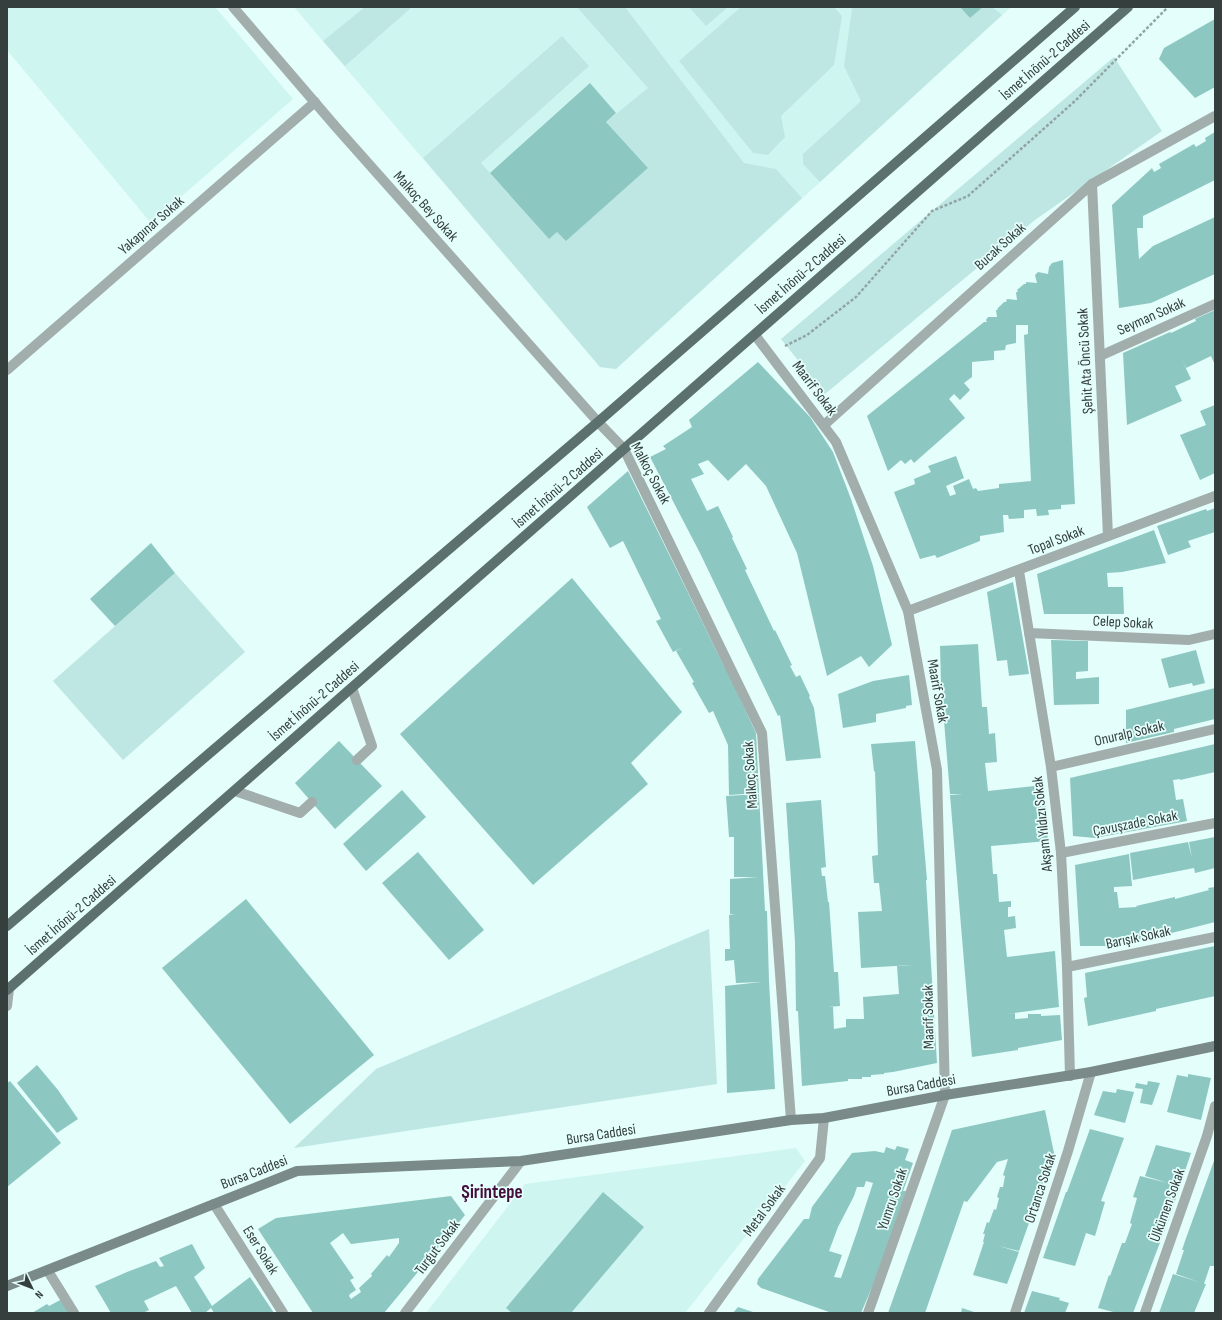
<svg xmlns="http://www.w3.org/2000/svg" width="1222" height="1320" viewBox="0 0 1222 1320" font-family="'Sofia Sans Condensed',sans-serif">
<rect width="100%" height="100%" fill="#e3fefb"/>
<!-- built -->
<g fill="#cff5f1">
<path d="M 7,7 L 215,7 L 293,99 L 151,223 L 7,50 Z"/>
<path d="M 294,7 L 1011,7 L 616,369 L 600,367 Z"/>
<path d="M 796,1148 L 805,1161 L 685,1313 L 426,1313 L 525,1184 Z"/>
</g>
<!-- green -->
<g fill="#bee7e3">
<path d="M 365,7 L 412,7 L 345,66 L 323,41 Z"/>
<path d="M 577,7 L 625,7 L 744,163 L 776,169 L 802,198 L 616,369 L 600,367 L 423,158 L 562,36 L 589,66 L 481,163 L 549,239 L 557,232 L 566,241 L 648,168 L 606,122 L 648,88 Z"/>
<path d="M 689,7 L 728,7 L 706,26 Z"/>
<path d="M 741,7 L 834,7 L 842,16 L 834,65 L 781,116 L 785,137 L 768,155 L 753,153 L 679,61 Z"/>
<path d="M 850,7 L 960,7 L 970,18 L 983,7 L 992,7 L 1002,15 L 820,182 L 803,164 L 803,154 L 861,101 L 844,66 L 852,9 Z"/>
<path d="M 1114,57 L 1162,131 L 1035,220 L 825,394 L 781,339 Z"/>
<path d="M 175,573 L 245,652 L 123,760 L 53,681 Z"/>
<path d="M 709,929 L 717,1084 L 294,1148 L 376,1069 Z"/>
</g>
<!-- building -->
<g fill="#8dc7c1" fill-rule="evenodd">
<path d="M 960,7 L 983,7 L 970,18 Z"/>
<path d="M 1215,19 L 1215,87 L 1195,98 L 1159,59 L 1164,48 Z"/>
<path d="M 590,83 L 616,113 L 606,122 L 648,168 L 566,241 L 557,232 L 549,239 L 490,173 Z"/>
<path d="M 1215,132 L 1215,180 L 1143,216 L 1143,228 L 1137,228 L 1139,259 L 1153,246 L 1215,217 L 1215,274 L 1151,303 L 1119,308 L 1112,205 L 1151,169 L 1152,168 L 1154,172 L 1161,168 L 1159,164 L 1194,144 L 1196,147 L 1206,141 L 1205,138 Z"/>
<path d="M 1063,260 L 1075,504 L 1061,505 L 1061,509 L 1048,510 L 1049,515 L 1037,516 L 1036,509 L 1024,510 L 1024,518 L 1009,519 L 1008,515 L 1003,515 L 1004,532 L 980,536 L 980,541 L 937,558 L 935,555 L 920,559 L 894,492 L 915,484 L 914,479 L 931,472 L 928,466 L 956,456 L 964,478 L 946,486 L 950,496 L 956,494 L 953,486 L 969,479 L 973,489 L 976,488 L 978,491 L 999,488 L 999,484 L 1031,481 L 1024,335 L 1028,334 L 1028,325 L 1016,325 L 1016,343 L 1006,345 L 1005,350 L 994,351 L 994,360 L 972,362 L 972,377 L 964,383 L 970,390 L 960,400 L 954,394 L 949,399 L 965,418 L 914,463 L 911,459 L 905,464 L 901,460 L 888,471 L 867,416 L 984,322 L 987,322 L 986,320 L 988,317 L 997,317 L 996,310 L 998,310 L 997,309 L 1004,302 L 1006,302 L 1007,299 L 1017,300 L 1016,292 L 1018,292 L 1017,290 L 1024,284 L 1026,284 L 1026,282 L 1037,283 L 1035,275 L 1038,272 L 1048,274 L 1049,267 L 1052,263 Z"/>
<path d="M 1215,310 L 1215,365 L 1211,356 L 1186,368 L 1181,358 L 1191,379 L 1175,386 L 1182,401 L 1127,425 L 1123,353 L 1170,332 L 1171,333 L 1196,321 L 1195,319 Z"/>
<path d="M 758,362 L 810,417 L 833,452 L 851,499 L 873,566 L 892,645 L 869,667 L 861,656 L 827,676 L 797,553 L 766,486 L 746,464 L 728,481 L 708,460 L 698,464 L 704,474 L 691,479 L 707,511 L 718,506 L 733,537 L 732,538 L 747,569 L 745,570 L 774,631 L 775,630 L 792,665 L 790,666 L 796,677 L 800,675 L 810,696 L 809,697 L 814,708 L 821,758 L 786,761 L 780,715 L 778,716 L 700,553 L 650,457 L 666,449 L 663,446 L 692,427 L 689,420 Z"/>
<path d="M 1215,405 L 1215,473 L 1200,480 L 1180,435 L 1206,425 L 1200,411 Z"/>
<path d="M 628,471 L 724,666 L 725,666 L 756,733 L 759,793 L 729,795 L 728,745 L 713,711 L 709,713 L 692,683 L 694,682 L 676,651 L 683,647 L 673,652 L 656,621 L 661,619 L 623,541 L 610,548 L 587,507 Z"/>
<path d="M 1215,508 L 1215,532 L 1188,541 L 1191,547 L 1168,555 L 1157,526 L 1206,509 L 1207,511 Z"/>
<path d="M 1154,530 L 1166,563 L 1122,572 L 1107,573 L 1108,587 L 1123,587 L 1124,614 L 1044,614 L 1037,574 Z"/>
<path d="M 151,543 L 175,573 L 115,626 L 90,599 Z"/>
<path d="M 572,578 L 682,712 L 631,763 L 648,784 L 533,885 L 400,734 Z"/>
<path d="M 1013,582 L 1029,674 L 1009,676 L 1007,660 L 997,661 L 987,592 Z"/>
<path d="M 1051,640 L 1088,641 L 1088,671 L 1076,672 L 1076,679 L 1099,677 L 1099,704 L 1054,705 Z"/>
<path d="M 978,644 L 982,707 L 987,707 L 989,734 L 995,733 L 997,762 L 985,763 L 988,791 L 1044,785 L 1048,841 L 991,846 L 993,874 L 997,874 L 999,902 L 1011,901 L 1011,907 L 1008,907 L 1008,917 L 1015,916 L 1016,928 L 1004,930 L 1007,957 L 1055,951 L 1059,1007 L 998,1015 L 1015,1013 L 1015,1019 L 1028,1018 L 1028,1014 L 1041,1014 L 1041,1016 L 1060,1015 L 1062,1040 L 1018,1048 L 1018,1050 L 972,1057 L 950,795 L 963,794 L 950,794 L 941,684 L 940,646 Z"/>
<path d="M 1196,650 L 1205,683 L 1193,686 L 1192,683 L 1169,688 L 1161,659 Z"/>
<path d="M 909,675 L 912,705 L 906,706 L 906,708 L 876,714 L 876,722 L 843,728 L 838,694 L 873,681 Z"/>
<path d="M 1215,688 L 1215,719 L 1174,729 L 1174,732 L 1126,743 L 1126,710 Z"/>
<path d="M 339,741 L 382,786 L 335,829 L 295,783 Z"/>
<path d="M 915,741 L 927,880 L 926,880 L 937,1063 L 893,1072 L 884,1073 L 884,1074 L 871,1075 L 871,1077 L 862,1077 L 862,1079 L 848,1079 L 848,1081 L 802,1086 L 798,1011 L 796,1011 L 795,942 L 786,803 L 821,800 L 826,867 L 821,868 L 822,876 L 825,876 L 828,902 L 829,902 L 834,972 L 838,972 L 840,1006 L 828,1007 L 833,1007 L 834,1029 L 846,1027 L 846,1019 L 864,1019 L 863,997 L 899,994 L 897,966 L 912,965 L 861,968 L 858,912 L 882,911 L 879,883 L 874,883 L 872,856 L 878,855 L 875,772 L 874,771 L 871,744 Z"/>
<path d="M 1215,744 L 1215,772 L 1180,780 L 1180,779 L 1173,780 L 1176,800 L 1183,799 L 1187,821 L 1095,838 L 1073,836 L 1070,778 Z"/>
<path d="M 402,790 L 426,817 L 366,871 L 343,844 Z"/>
<path d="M 759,794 L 765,911 L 767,911 L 769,981 L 775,1089 L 727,1093 L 725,986 L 761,982 L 736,983 L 734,960 L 725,961 L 725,949 L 730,949 L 729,915 L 735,914 L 730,914 L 730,879 L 758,877 L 734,877 L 734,837 L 729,837 L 726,796 Z"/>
<path d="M 1215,837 L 1215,868 L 1195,873 L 1194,868 L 1133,880 L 1130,853 L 1188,842 L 1192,858 L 1189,842 Z"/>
<path d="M 418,852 L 484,930 L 449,960 L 382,883 Z"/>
<path d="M 1129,854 L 1132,886 L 1114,887 L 1114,892 L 1117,892 L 1119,908 L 1137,907 L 1136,906 L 1175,897 L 1175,899 L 1209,890 L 1208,888 L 1215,887 L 1215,922 L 1144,940 L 1105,946 L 1080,946 L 1075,865 Z"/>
<path d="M 246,899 L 374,1055 L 290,1124 L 162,968 Z"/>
<path d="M 1215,946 L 1215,996 L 1156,1009 L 1156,1011 L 1088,1026 L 1084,998 L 1087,997 L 1085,973 Z"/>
<path d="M 37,1065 L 58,1090 L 78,1119 L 57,1133 L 17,1083 Z"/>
<path d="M 1188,1074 L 1211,1078 L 1201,1120 L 1167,1112 L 1177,1075 L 1188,1077 Z"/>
<path d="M 10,1081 L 61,1143 L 7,1187 L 7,1083 Z"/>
<path d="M 1148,1081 L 1160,1083 L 1152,1105 L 1140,1103 L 1143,1089 L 1135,1088 L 1136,1083 L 1147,1085 Z"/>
<path d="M 1117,1089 L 1134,1092 L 1125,1123 L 1094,1115 L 1103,1091 L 1116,1093 Z"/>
<path d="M 1045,1110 L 1054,1153 L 1019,1251 L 999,1246 L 1019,1252 L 1007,1284 L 973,1275 L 984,1242 L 983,1242 L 985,1234 L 983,1234 L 987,1222 L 989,1223 L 994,1209 L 996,1210 L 999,1198 L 997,1197 L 1000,1187 L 1003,1187 L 1005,1176 L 1003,1175 L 1008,1159 L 997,1162 L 967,1202 L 964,1201 L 925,1313 L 888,1313 L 919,1226 L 952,1130 Z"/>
<path d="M 1090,1129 L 1124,1138 L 1101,1201 L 1105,1202 L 1095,1236 L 1086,1233 L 1075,1266 L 1043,1258 L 1066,1192 L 1067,1192 Z"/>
<path d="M 1156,1145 L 1191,1153 L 1169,1219 L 1133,1313 L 1117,1313 L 1098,1308 L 1109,1275 L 1110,1276 L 1122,1243 L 1125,1243 L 1132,1224 L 1130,1223 L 1137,1198 L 1133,1197 L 1140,1176 L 1168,1183 L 1145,1176 Z"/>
<path d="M 897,1146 L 909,1149 L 905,1160 L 913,1163 L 903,1191 L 906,1191 L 875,1280 L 861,1313 L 832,1313 L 761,1288 L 757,1284 L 758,1279 L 804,1219 L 809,1219 L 812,1207 L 852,1153 L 875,1151 L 884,1153 L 886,1147 L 895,1150 ZM 866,1181 L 873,1183 L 857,1232 L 841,1278 L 834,1277 L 842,1255 L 829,1251 L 838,1227 L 854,1196 L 857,1187 L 864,1187 Z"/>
<path d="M 1215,1158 L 1215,1266 L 1210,1266 L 1204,1284 L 1206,1284 L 1194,1313 L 1159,1313 L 1173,1274 L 1199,1282 L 1176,1274 L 1184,1250 L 1182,1250 L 1185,1241 Z"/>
<path d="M 603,1192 L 644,1227 L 571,1313 L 512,1313 L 506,1308 Z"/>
<path d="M 451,1196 L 465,1215 L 384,1313 L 313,1313 L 258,1229 L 276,1218 ZM 343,1233 L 351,1244 L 399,1238 L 399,1243 L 389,1257 L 387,1255 L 371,1274 L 372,1276 L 359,1288 L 361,1292 L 351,1299 L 349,1296 L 350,1294 L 356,1290 L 350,1280 L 354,1278 L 330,1243 Z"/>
<path d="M 192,1244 L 205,1268 L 194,1277 L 212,1306 L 250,1277 L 274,1313 L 214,1313 L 211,1308 L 205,1313 L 192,1313 L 176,1286 L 144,1301 L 149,1310 L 143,1313 L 111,1313 L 95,1286 L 127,1272 L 156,1261 L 160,1267 L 164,1266 L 159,1258 Z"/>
<path d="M 1032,1291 L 1060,1298 L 1059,1300 L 1069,1303 L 1065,1313 L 1024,1313 Z"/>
<path d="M 64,1298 L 73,1313 L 32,1313 L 47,1304 L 49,1306 Z"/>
<path d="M 738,1307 L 756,1313 L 733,1313 Z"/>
<path d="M 962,1308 L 977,1313 L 961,1313 Z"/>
</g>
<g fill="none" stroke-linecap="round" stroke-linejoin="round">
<!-- path -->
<path stroke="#91a5a3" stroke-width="2.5" stroke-dasharray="3 2" stroke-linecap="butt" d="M 785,346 L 807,335 L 856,297 L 932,211 L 968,196 L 1075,101 L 1168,7"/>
<!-- service -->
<g stroke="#a2aeac" stroke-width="10">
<path d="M 352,688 L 372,746 L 357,760"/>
<path d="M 235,791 L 300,813 L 312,802"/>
<path d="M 7,1006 L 9,989"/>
</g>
<!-- minor -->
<g stroke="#a2aeac" stroke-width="10">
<path d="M 233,7 L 336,127 L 598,422 L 624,449 L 762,733 L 791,1120"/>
<path d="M 1092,184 L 1108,536"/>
<path d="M 755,335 L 836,442 L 908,611 L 937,770 L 945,1095 L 868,1313"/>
<path d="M 1100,356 L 1215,304"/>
<path d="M 7,370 L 315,102"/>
<path d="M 824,425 L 1092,184 L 1215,116"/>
<path d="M 1019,571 L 1051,767 L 1061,853 L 1067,967 L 1070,1076"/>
<path d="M 908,611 L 1215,496"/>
<path d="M 1029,633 L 1189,640 L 1215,634"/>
<path d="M 1051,767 L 1215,729"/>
<path d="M 1061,853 L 1215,823"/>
<path d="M 1067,967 L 1215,937"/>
<path d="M 214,1204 L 283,1313"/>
<path d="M 48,1271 L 74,1313"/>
<path d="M 405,1313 L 521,1161"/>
<path d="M 709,1313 L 820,1158 L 824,1118"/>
<path d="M 1015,1313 L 1068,1151 L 1091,1072"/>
<path d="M 1145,1313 L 1207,1136 L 1215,1106"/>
</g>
<!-- secondary -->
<path stroke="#798a88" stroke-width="10" d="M 7,1286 L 297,1171 L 521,1161 L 791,1120 L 824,1118 L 945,1095 L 1091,1072 L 1215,1046"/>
<!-- primary -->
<g stroke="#5c706e" stroke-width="10">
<path d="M 7,926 L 598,422 L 1075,7"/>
<path d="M 7,990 L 1128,7"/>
</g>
</g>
<g text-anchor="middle" stroke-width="3.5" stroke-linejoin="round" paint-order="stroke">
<!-- street labels -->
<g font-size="15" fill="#343f3e" stroke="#e3fefb">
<text transform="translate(1045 60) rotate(-41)" y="5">İsmet İnönü-2 Caddesi</text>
<text transform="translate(426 206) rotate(48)" y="5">Malkoç Bey Sokak</text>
<text transform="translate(151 225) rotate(-41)" y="5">Yakapınar Sokak</text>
<text transform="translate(1000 246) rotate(-42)" y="5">Bucak Sokak</text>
<text transform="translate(801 274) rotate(-41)" y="5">İsmet İnönü-2 Caddesi</text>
<text transform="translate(1151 316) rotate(-24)" y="5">Seyman Sokak</text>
<text transform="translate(1085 361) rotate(-93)" y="5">Şehit Ata Öncü Sokak</text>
<text transform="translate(815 388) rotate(53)" y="5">Maarif Sokak</text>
<text transform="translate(651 473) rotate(62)" y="5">Malkoç Sokak</text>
<text transform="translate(558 488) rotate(-41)" y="5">İsmet İnönü-2 Caddesi</text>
<text transform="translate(1056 540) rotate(-21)" y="5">Topal Sokak</text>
<text transform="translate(1123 622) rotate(3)" y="5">Celep Sokak</text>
<text transform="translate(938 691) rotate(80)" y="5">Maarif Sokak</text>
<text transform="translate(314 701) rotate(-41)" y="5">İsmet İnönü-2 Caddesi</text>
<text transform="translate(1129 733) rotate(-13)" y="5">Onuralp Sokak</text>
<text transform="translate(750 775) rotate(-94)" y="5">Malkoç Sokak</text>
<text transform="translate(1135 823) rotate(-11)" y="5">Çavuşzade Sokak</text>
<text transform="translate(1042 824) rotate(-96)" y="5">Akşam Yıldızı Sokak</text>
<text transform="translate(71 915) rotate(-41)" y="5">İsmet İnönü-2 Caddesi</text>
<text transform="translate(1138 937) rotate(-12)" y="5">Barışık Sokak</text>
<text transform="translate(928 1017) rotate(-91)" y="5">Maarif Sokak</text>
<text transform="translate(921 1085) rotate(-10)" y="5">Bursa Caddesi</text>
<text transform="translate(601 1134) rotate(-9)" y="5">Bursa Caddesi</text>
<text transform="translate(254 1172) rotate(-21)" y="5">Bursa Caddesi</text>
<text transform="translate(1040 1188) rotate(-72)" y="5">Ortanca Sokak</text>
<text transform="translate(892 1199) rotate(-71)" y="5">Yumru Sokak</text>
<text transform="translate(1167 1205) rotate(-70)" y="5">Ülkümen Sokak</text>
<text transform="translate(764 1210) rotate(-54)" y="5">Metal Sokak</text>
<text transform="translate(437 1247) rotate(-53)" y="5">Turgut Sokak</text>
<text transform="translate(261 1250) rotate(58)" y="5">Eser Sokak</text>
</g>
<!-- district labels -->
<g font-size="19" font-weight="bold" fill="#460e3a" stroke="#e3fefb">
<text x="492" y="1198">Şirintepe</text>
</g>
</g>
<!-- border -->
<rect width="1222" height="1320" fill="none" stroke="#343f3e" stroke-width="16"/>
<!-- north arrow -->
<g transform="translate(32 1288) rotate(133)" stroke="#e3fefb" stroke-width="3" paint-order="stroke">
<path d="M0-3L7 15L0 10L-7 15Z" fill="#343f3e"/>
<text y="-6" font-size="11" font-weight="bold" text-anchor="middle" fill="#343f3e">N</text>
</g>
</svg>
